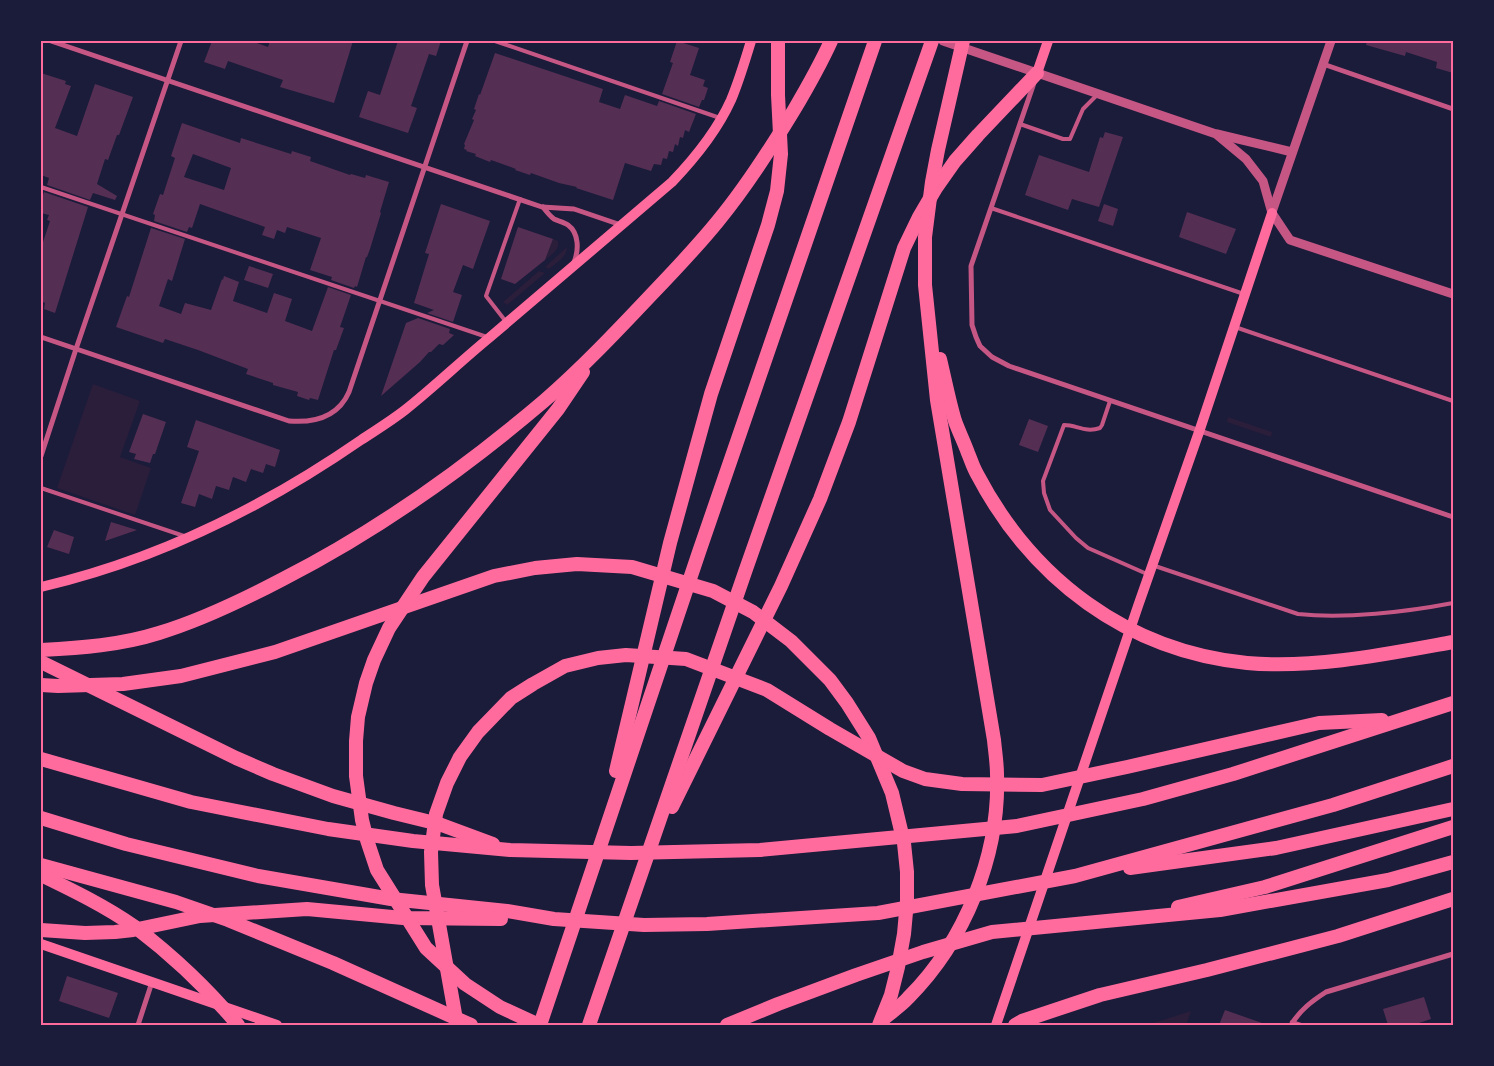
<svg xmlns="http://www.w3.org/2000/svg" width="1494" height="1066" viewBox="0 0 1494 1066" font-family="Jost,sans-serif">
<rect width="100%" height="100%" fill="#1b1b3a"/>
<!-- green -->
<g fill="#2a1e3b">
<path d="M 553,239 L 558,241 C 560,250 551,255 545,260 Z"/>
<path d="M 567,247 C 567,257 556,263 549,269 L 545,267 Z"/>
<path d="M 539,271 L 545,273 L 507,305 L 503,302 Z"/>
<path d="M 93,384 L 140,401 L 120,457 L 151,468 L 135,515 L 57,488 Z"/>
<path d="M 1228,417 L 1272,432 L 1271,437 L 1227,422 Z"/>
<path d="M 1191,1011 L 1186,1025 L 1147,1025 Z"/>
</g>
<!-- building -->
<g fill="#542f53" fill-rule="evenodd">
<path d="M 212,41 L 251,41 L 268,47 L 270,41 L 353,41 L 334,103 L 280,87 L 283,80 L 228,61 L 225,69 L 204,62 Z"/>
<path d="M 398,41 L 441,41 L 436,56 L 429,54 L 411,106 L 417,108 L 408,133 L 359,117 L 368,91 L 380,95 Z"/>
<path d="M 677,41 L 699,48 L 690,75 L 705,80 L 703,86 L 708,88 L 704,100 L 702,100 L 699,107 L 662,94 L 673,63 L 670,62 Z"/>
<path d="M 1367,41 L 1453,41 L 1453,73 L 1436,68 L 1437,62 L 1406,52 L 1405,56 L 1366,45 Z"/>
<path d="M 495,53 L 603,89 L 599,102 L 620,109 L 625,95 L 657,106 L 659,101 L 696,114 L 689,132 L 685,130 L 683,138 L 680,137 L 678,146 L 675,144 L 673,152 L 669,151 L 667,159 L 663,158 L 661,165 L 654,164 L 651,171 L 625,163 L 613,200 L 576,188 L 577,187 L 559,183 L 531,173 L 530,175 L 515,170 L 516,169 L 491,160 L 490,162 L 475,156 L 476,154 L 466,151 L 467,150 L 464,149 L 465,145 L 464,144 L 474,120 L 472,119 L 476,110 L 474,109 L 479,94 L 480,95 Z"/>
<path d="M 41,73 L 66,81 L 65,84 L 71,86 L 55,128 L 77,136 L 95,84 L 133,97 L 119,135 L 117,135 L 108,160 L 105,159 L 97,184 L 117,196 L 115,200 L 93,193 L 90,200 L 47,185 L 49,178 L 41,175 Z"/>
<path d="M 182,123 L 240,143 L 241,138 L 291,154 L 292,151 L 311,157 L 310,161 L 350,175 L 351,174 L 365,178 L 366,175 L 389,182 L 380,212 L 381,213 L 370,249 L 367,257 L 366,257 L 357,287 L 355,286 L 354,288 L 331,280 L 332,277 L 310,270 L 321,238 L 287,227 L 285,233 L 277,230 L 274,239 L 262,235 L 265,227 L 200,204 L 192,228 L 189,227 L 187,232 L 154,221 L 155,215 L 153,214 L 160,194 L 163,195 L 175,158 L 171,156 ZM 193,154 L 231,168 L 224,190 L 184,177 Z"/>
<path d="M 1105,132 L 1123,137 L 1099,207 L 1072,199 L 1068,210 L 1025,195 L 1039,155 L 1089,172 L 1100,137 L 1103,138 Z"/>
<path d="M 44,192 L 88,207 L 55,313 L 44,309 L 45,303 L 41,301 L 41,248 L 50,221 L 47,220 L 49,215 L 41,213 L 41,201 Z"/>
<path d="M 441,204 L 490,221 L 473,269 L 463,265 L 453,292 L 462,295 L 453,322 L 427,313 L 434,310 L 414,303 L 429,254 L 425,253 Z"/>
<path d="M 1104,204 L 1118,209 L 1113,226 L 1098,221 Z"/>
<path d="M 1187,212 L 1236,229 L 1226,254 L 1179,237 Z"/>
<path d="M 518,227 L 553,239 L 545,260 L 515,284 L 501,279 Z"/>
<path d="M 151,228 L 185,239 L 172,281 L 168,279 L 159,306 L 181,314 L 185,303 L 211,310 L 222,279 L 223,280 L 224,276 L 239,282 L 233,301 L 267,313 L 274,293 L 292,299 L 285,321 L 312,331 L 328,287 L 351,295 L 340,327 L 344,328 L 336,350 L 334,350 L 318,400 L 310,398 L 309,400 L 297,396 L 298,392 L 273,385 L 273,383 L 246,374 L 248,369 L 198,350 L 165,339 L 163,343 L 116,327 L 127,296 L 129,297 Z"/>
<path d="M 249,266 L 273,274 L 268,288 L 244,280 Z"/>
<path d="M 418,318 L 450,329 L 449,333 L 454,335 L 443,345 L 439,344 L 431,352 L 429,352 L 420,362 L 381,396 L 406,323 Z"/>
<path d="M 143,414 L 166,422 L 155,454 L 153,454 L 150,463 L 134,459 L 136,454 L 129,452 Z"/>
<path d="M 1029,419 L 1048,426 L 1038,452 L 1019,445 Z"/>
<path d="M 196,420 L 280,450 L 275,467 L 266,464 L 263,473 L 251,469 L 246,482 L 233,477 L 229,490 L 216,486 L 212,499 L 199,494 L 195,507 L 181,503 L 199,451 L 187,447 Z"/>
<path d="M 111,522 L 137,530 L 105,541 Z"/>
<path d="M 54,530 L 74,537 L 69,554 L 47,547 Z"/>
<path d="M 67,976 L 118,993 L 109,1018 L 59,1001 Z"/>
<path d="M 1424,997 L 1431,1019 L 1413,1025 L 1388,1025 L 1383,1009 Z"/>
<path d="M 1225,1010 L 1262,1023 L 1261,1025 L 1219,1025 Z"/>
</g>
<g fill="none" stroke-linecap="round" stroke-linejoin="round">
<!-- service -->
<g stroke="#c65784" stroke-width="4">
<path d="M 495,41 L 720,118"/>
<path d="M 1020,124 L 1063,139 L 1070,139 L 1083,109 L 1097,95"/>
<path d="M 41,187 L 487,337"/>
<path d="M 991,208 L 1244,294"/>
<path d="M 507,323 L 486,296 L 520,199"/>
<path d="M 1235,327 L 1453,401"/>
<path d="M 1110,401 L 1102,425 L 1100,428 C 1085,433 1077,425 1064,425 L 1043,481 L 1044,493 L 1050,510 L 1076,538 L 1088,548 L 1147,574"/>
<path d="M 41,488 L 184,536"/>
<path d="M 1152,565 L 1298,614 C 1345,619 1406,612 1453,603"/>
<path d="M 1292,1022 L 1301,1025"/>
</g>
<!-- minor -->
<g stroke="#c65784" stroke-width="5">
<path d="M 51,41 L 542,207 L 574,209 L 621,225"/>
<path d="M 1323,64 L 1453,109"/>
<path d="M 1034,83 L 971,266 L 972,325 L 976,337 L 980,346 L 992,357 L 1009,366 L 1453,517"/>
<path d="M 543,207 C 546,211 550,216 554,219 C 558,221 564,222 568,225 C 579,233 579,250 574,262"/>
<path d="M 41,337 L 289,421 C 314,423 338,417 349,392 L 467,41"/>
<path d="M 41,456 L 76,349 L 181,41"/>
<path d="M 138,1025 L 152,982"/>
<path d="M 1291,1025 C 1300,1010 1312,1001 1326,992 L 1453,954"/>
</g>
<!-- tertiary -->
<g stroke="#c65784" stroke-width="9">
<path d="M 943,41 L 1216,134 L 1246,159 L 1263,181 L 1272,213 L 1290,240 L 1453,294"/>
<path d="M 1217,134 L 1292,152"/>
<path d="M 1272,212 L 1331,41"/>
</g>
<!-- secondary -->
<g stroke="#ff6b9d" stroke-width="10">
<path d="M 1037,73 L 1048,41"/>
<path d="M 41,587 C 157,560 264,507 361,440 C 376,430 391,421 405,410 C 434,387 461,361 489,338 C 550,286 611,234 672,182 C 695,158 717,131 731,100 C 739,81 745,61 751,41"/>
<path d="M 41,944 L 277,1025"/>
<path d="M 996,1025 L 1138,606 L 1199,432 L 1272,213"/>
</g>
<!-- motorway -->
<g stroke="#ff6b9d" stroke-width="14">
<path d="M 940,359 C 945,380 949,401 955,421 C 959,432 964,442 968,453 C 971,460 973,467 977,474 C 1032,579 1127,651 1247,663 C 1314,669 1387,654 1453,642"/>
<path d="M 41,650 C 81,648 121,645 159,633 C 202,620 243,600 283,579 C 377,531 464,469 544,401 C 582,368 617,331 651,295 C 674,271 697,247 718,221 C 746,187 771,148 794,110 C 807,88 820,65 831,41"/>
<path d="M 41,662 L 236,758 L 273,774 L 333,796 L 394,813 L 439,824 L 493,844"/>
<path d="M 41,685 L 58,686 L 123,684 L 181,676 L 275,652 L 494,576 L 535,568 L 577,564 L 632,567 L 713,591 L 753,612 L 791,641 L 830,680 L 847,703 L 869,738 L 892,793 L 904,843 L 907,872 L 907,901 L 904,934 L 898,967 L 891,995 L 879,1025"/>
<path d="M 41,759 L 191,802 L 328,829 L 413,841 L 510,850 L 631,853 L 760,850 L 1017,826 L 1143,799 L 1233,774 L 1453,703"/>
<path d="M 616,771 L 670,543 L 711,394 L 768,225 L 777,191 L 781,154 L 778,95 L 778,41"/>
<path d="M 672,807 L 781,586 L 820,499 L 849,422 L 904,248 L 919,217 L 936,188 L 955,161 L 978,135 L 1037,73"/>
<path d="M 41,818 L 126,844 L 258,876 L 391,899 L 507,911 L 554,919 L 644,925 L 707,924 L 878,913 L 1075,876 L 1333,805 L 1453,766"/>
<path d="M 41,865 L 176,902 L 228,920 L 333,963 L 471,1025"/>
<path d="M 1130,868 L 1276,848 L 1453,809"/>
<path d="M 41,875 C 72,890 107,907 135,927 C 173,956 208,989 238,1025"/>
<path d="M 1178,907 L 1265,887 L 1453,827"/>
<path d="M 41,930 L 85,933 L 115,932 L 133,930 L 200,916 L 307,909 L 403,918 L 501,919"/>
<path d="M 882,1020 C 890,1013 901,1006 908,998 C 965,941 1000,855 997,774 C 997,763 995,751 994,740 L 937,400 L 925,285 L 925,237 L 932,182 L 938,150 L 963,41"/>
<path d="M 457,1025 L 432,885 L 431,852 L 436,814 L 447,783 L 460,757 L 478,732 L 511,698 L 533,684 L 565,666 L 598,658 L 626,655 L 686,659 L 767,690 L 830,729 L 903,771 L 925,779 L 962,784 L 1042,785 L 1127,767 L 1319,723 L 1382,720"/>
<path d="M 539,1025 L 500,1007 L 465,984 L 426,948 L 377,870 L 367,840 L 362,820 L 356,776 L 356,741 L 358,717 L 366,683 L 374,660 L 389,628 L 423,577 L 558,409 L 583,372"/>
<path d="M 540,1025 L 699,552 L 875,41"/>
<path d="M 589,1025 L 745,572 L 932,41"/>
<path d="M 727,1025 L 778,1004 L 856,975 L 923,952 L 992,932 L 1220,910 L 1388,880 L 1453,862"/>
<path d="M 1015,1025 L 1022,1021 L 1100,995 L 1207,970 L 1338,936 L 1453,899"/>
</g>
</g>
<!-- border -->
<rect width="1494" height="1066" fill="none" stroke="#1b1b3a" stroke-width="85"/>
<rect x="42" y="42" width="1410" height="982" fill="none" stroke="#ff6b9d" stroke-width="2"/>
</svg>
